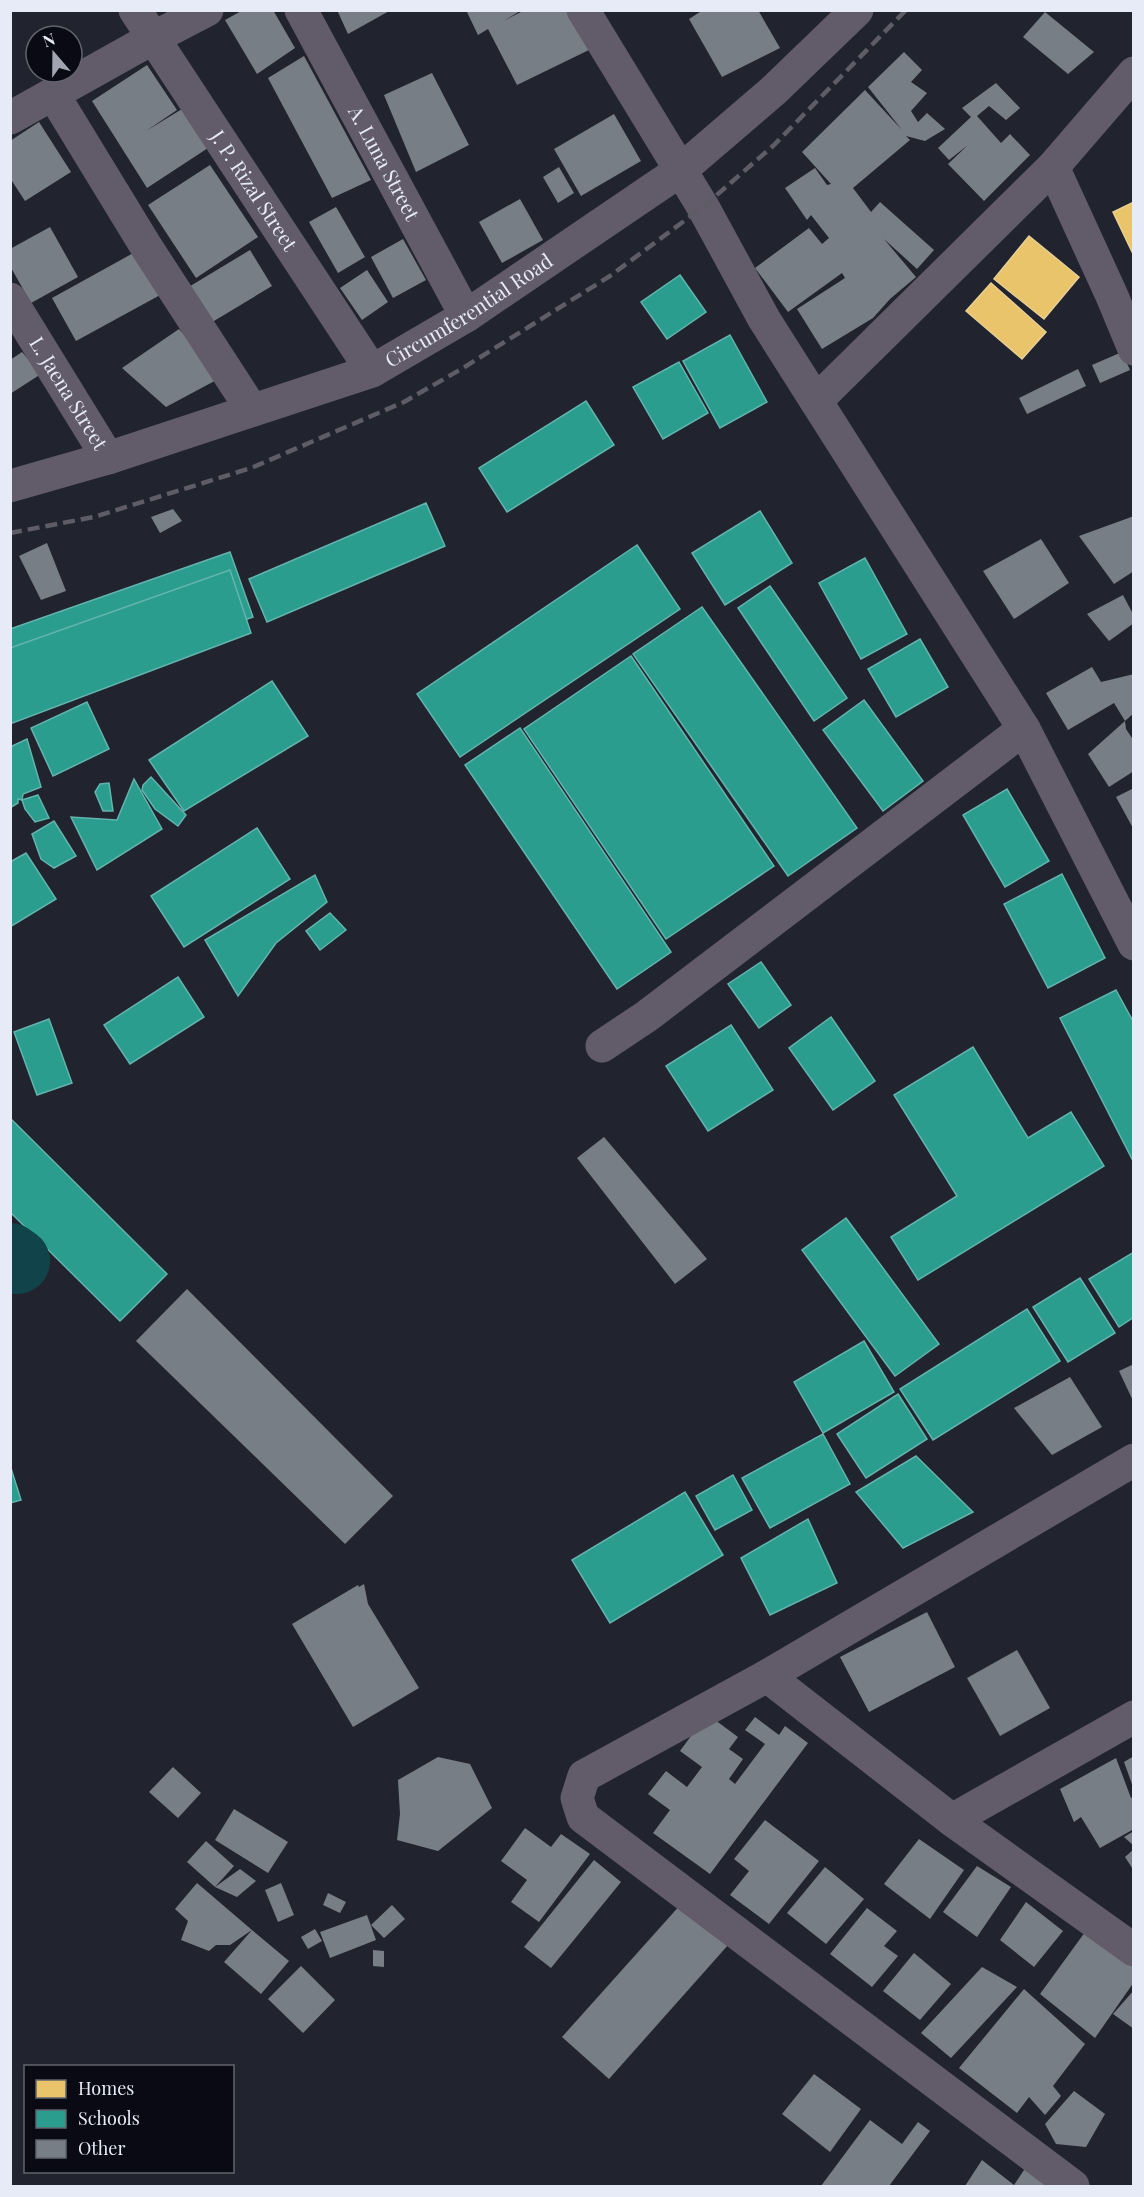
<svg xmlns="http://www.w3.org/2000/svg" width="1144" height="2197" viewBox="0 0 1144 2197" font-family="'Playfair Display',serif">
<rect width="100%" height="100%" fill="#21242e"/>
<!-- homes -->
<g fill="#e9c46a" stroke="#e8cf94" stroke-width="1.5">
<path d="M 1134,202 L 1134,256 L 1113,212 Z"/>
<path d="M 1029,236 L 1079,277 L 1044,319 L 994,279 Z"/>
<path d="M 991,283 L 1046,332 L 1022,359 L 966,311 Z"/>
</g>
<!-- schools -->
<g fill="#2a9d8f" stroke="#63b4ae" stroke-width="1.5">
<path d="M 680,275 L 706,312 L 667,339 L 641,302 Z"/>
<path d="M 730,335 L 767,402 L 720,428 L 683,361 Z"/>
<path d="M 679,362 L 708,413 L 663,439 L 633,387 Z"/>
<path d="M 586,401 L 614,445 L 507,512 L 479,468 Z"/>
<path d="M 426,503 L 445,546 L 267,622 L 249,579 Z"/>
<path d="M 760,511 L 792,563 L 725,605 L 692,553 Z"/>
<path d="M 637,545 L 680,609 L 460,757 L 417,694 Z"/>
<path d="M 230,552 L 253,617 L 10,704 L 10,629 Z"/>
<path d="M 865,558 L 907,634 L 861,659 L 819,583 Z"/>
<path d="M 230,570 L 251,633 L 10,724 L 10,648 Z"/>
<path d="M 770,586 L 847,698 L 814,721 L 738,608 Z"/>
<path d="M 702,607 L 857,828 L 788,876 L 633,654 Z"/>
<path d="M 920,639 L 948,687 L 896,717 L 868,669 Z"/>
<path d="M 631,656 L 774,866 L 666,939 L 524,729 Z"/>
<path d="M 272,681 L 308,736 L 184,811 L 149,760 Z"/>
<path d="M 864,700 L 923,781 L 883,811 L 823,730 Z"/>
<path d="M 87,702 L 109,749 L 53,776 L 31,728 Z"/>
<path d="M 520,728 L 671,952 L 617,989 L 465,765 Z"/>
<path d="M 27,739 L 41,787 L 23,794 L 22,800 L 18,799 L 18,803 L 10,808 L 10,747 Z"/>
<path d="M 151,777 L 186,815 L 178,826 L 155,809 L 142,790 L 143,785 Z"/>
<path d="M 134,779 L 162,829 L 97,870 L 71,817 L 117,820 Z"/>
<path d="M 109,783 L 113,811 L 103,811 L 95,792 L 100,784 Z"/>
<path d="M 1007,789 L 1049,861 L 1005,887 L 963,815 Z"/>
<path d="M 38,795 L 49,818 L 35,822 L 25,809 L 22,800 Z"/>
<path d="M 54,821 L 76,856 L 54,868 L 41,859 L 32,834 Z"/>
<path d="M 257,828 L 290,879 L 184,947 L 151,896 Z"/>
<path d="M 26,853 L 56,899 L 10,927 L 10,862 Z"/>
<path d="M 1062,874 L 1105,958 L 1048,988 L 1004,904 Z"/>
<path d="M 315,875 L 327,902 L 276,943 L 238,996 L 205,940 Z"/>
<path d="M 330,913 L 346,930 L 320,950 L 306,931 Z"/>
<path d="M 761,962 L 791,1005 L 759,1028 L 728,984 Z"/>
<path d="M 178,977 L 204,1017 L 130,1064 L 104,1025 Z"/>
<path d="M 1116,990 L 1134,1023 L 1134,1163 L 1060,1018 Z"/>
<path d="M 831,1017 L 875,1081 L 833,1110 L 789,1048 Z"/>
<path d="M 49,1019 L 72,1083 L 37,1095 L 14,1032 Z"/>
<path d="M 731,1025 L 773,1090 L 708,1131 L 666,1066 Z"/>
<path d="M 973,1047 L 1028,1138 L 1071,1112 L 1104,1166 L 918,1280 L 891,1237 L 957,1196 L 894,1095 Z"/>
<path d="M 10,1118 L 167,1274 L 120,1321 L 10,1212 Z"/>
<path d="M 846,1218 L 939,1344 L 895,1376 L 802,1250 Z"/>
<path d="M 1134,1252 L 1134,1317 L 1119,1327 L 1089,1279 Z"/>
<path d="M 1080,1278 L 1115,1333 L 1068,1362 L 1033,1307 Z"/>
<path d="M 1027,1309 L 1060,1361 L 933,1440 L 900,1389 Z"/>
<path d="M 864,1341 L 894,1392 L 823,1433 L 794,1382 Z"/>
<path d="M 898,1394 L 927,1439 L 866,1478 L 837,1434 Z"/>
<path d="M 823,1434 L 850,1484 L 770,1528 L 742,1478 Z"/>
<path d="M 916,1456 L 973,1512 L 903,1548 L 856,1492 Z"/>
<path d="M 10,1465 L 21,1500 L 10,1503 Z"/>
<path d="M 733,1475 L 752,1510 L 715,1530 L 696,1496 Z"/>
<path d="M 685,1492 L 723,1555 L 610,1623 L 572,1560 Z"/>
<path d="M 808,1519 L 837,1583 L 770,1615 L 741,1558 Z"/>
</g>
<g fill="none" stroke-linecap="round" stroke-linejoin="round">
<!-- river -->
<path stroke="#11434a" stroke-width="66" d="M 10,1256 L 17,1261"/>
</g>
<!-- building -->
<g fill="#787e86">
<path d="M 243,10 L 273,10 L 295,48 L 257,74 L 225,20 Z"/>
<path d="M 337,10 L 391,10 L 348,34 Z"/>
<path d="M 466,10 L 522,10 L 505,20 L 525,10 L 569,10 L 591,49 L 517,85 L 488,29 L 478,35 Z"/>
<path d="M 703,10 L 758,10 L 780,48 L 722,77 L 689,19 Z"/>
<path d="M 1045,12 L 1094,52 L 1068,74 L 1023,37 Z"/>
<path d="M 57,26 L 61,36 L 47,36 L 44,31 Z"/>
<path d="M 904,52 L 922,70 L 911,82 L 927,93 L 911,111 L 918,122 L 927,113 L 945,129 L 925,141 L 906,136 L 910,140 L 853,188 L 871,212 L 880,202 L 934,250 L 917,269 L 884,239 L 916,277 L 890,299 L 873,318 L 822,349 L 797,309 L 845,278 L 842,273 L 788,312 L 755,268 L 809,228 L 822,244 L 829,238 L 811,215 L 807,220 L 785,188 L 815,168 L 827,185 L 831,184 L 802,152 L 865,90 L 902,130 L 868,87 Z"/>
<path d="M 304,56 L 371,180 L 332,198 L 268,78 Z"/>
<path d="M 147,65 L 177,110 L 146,131 L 182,109 L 208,148 L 147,188 L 92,101 Z"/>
<path d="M 432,73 L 469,145 L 416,172 L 384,95 Z"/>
<path d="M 996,83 L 1020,108 L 1006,120 L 989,106 L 977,116 L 1001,143 L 1010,134 L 1030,155 L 984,201 L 948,164 L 968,145 L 949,160 L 938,148 L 971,117 L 962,108 Z"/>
<path d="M 614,114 L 641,161 L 581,196 L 554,149 Z"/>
<path d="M 39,122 L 71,172 L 25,201 L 10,178 L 10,141 Z"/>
<path d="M 210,165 L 258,237 L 196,278 L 148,205 Z"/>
<path d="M 559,167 L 574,193 L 558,203 L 543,177 Z"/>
<path d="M 520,199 L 543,240 L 502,263 L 479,222 Z"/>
<path d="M 336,207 L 365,257 L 338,273 L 309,222 Z"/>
<path d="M 50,227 L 78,277 L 31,303 L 10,266 L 10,249 Z"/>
<path d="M 403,239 L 426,280 L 393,298 L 371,257 Z"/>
<path d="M 250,250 L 272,286 L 209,324 L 187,288 Z"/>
<path d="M 137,251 L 162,294 L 76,341 L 52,298 Z"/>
<path d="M 367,270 L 388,302 L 362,320 L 340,288 Z"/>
<path d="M 179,329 L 222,377 L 166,407 L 122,368 Z"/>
<path d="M 22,352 L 41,374 L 10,394 L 10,360 Z"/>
<path d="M 1122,352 L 1130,370 L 1100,383 L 1092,365 Z"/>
<path d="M 1078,369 L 1086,386 L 1027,414 L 1019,398 Z"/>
<path d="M 173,509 L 182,521 L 160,533 L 151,517 Z"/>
<path d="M 1134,516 L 1134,571 L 1114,584 L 1079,536 Z"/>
<path d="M 1041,539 L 1069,583 L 1014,619 L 983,571 Z"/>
<path d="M 47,543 L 66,591 L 41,600 L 19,556 Z"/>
<path d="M 1123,595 L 1134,616 L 1134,623 L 1109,641 L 1087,614 Z"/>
<path d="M 1092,667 L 1101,682 L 1134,674 L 1134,713 L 1125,721 L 1114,703 L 1068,730 L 1046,693 Z"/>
<path d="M 1125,721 L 1126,729 L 1134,741 L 1134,771 L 1109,787 L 1088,754 Z"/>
<path d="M 1134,788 L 1134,830 L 1116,797 Z"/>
<path d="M 604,1137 L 707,1259 L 675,1284 L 577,1158 Z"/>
<path d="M 187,1289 L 393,1496 L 345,1544 L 136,1341 Z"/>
<path d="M 1134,1364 L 1134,1403 L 1119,1371 Z"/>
<path d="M 1070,1377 L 1102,1427 L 1052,1455 L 1014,1408 Z"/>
<path d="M 364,1584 L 368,1604 L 419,1688 L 353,1727 L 292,1624 L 358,1585 L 359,1587 Z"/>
<path d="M 927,1612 L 955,1667 L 869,1712 L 840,1657 Z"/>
<path d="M 1017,1650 L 1050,1708 L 1000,1736 L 967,1678 Z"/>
<path d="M 707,1714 L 738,1737 L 729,1749 L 743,1759 L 729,1779 L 735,1784 L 765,1744 L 745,1730 L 755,1717 L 779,1735 L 785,1726 L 808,1743 L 710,1874 L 653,1833 L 670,1810 L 648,1794 L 666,1771 L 687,1787 L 702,1767 L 680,1751 Z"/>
<path d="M 1134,1756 L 1134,1787 L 1133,1787 L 1124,1762 Z"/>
<path d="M 438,1757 L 470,1764 L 492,1808 L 438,1851 L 397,1840 L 400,1814 L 398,1780 Z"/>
<path d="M 1116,1758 L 1131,1798 L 1134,1796 L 1134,1829 L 1100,1848 L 1081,1817 L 1074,1822 L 1060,1789 Z"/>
<path d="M 173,1767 L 201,1793 L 178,1818 L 149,1792 Z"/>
<path d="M 234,1809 L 288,1842 L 268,1873 L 215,1840 Z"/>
<path d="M 765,1820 L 819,1861 L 769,1924 L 730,1895 L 749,1871 L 734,1859 Z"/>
<path d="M 525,1828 L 551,1847 L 561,1834 L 590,1854 L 539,1922 L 511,1902 L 527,1880 L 501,1861 Z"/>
<path d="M 1134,1831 L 1134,1846 L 1124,1837 Z"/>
<path d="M 919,1839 L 964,1870 L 930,1919 L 884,1884 Z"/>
<path d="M 206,1841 L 234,1866 L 215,1887 L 187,1862 Z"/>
<path d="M 1134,1849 L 1134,1871 L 1125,1857 Z"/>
<path d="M 594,1860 L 621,1882 L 551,1968 L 524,1947 Z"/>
<path d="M 977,1866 L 1011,1887 L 977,1937 L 943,1912 Z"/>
<path d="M 825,1867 L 864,1899 L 826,1944 L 787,1913 Z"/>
<path d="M 240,1869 L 256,1881 L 237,1897 L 215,1887 Z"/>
<path d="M 197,1883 L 252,1930 L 289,1961 L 261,1994 L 224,1962 L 252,1930 L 230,1945 L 216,1945 L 209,1951 L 181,1940 L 188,1921 L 175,1909 Z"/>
<path d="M 281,1883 L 294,1915 L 278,1922 L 265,1890 Z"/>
<path d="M 328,1893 L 346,1902 L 340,1913 L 323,1905 Z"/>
<path d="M 1026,1902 L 1063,1931 L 1034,1967 L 1000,1940 Z"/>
<path d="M 682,1903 L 729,1944 L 609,2079 L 562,2037 Z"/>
<path d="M 392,1905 L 405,1919 L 384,1938 L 371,1925 Z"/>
<path d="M 867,1908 L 897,1931 L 884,1946 L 898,1956 L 872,1987 L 830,1954 Z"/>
<path d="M 367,1915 L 376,1940 L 330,1958 L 320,1932 Z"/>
<path d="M 1088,1928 L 1134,1963 L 1134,1982 L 1095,2038 L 1040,1994 Z"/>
<path d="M 315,1929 L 322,1941 L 308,1949 L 301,1937 Z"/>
<path d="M 373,1950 L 384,1951 L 384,1967 L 373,1966 Z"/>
<path d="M 914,1953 L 951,1984 L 920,2020 L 883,1991 Z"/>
<path d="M 301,1966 L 335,2000 L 303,2033 L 268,1999 Z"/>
<path d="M 982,1967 L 1017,1987 L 951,2058 L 921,2033 Z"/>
<path d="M 1024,1989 L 1085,2044 L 1053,2086 L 1061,2096 L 1045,2115 L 1029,2097 L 1017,2113 L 959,2068 Z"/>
<path d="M 1134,1990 L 1134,2029 L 1113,2014 Z"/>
<path d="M 814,2074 L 861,2109 L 830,2152 L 782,2114 Z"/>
<path d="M 1074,2091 L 1105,2114 L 1086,2147 L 1056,2144 L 1045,2124 Z"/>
<path d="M 870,2120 L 902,2144 L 918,2122 L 930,2131 L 889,2186 L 821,2186 Z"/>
<path d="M 982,2160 L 1014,2185 L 1026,2167 L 1049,2186 L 965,2186 Z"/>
</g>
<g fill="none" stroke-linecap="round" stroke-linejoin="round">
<!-- minor -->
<g stroke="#625c6a" stroke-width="33">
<path id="s1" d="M 135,10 L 372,371"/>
<path id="s2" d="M 301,10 L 466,316"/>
<path d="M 583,10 L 703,207 L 764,319 L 1024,729 L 1134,944"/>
<path d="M 53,94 L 147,248 L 252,410"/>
<path d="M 10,118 L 153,38 L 207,10"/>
<path d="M 1053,167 L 1112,296 L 1134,349"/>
<path id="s3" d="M 10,299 L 108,458"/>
<path d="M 816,401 L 1053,167 L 1134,73"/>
<path id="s4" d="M 10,486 L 108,458 L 372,371 L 466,316 L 681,170 L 773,91 L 857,10"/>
<path d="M 602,1046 L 647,1016 L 1024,729"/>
<path d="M 767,1676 L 952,1820 L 1134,1950"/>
<path d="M 952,1820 L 1134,1717"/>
<path d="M 1073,2186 L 583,1817 L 577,1798 L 584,1776 L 767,1676 L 1134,1460"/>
</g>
<!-- rail -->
<path stroke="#5e5c67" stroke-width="4.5" stroke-dasharray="12 6" stroke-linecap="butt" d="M 10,533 L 94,517 L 251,468 L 404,402 L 463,368 L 610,276 L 703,207 L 774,145 L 906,10"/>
</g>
<g text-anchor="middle" stroke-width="6" stroke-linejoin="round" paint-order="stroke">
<!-- street labels -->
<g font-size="20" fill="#e7eaf7" stroke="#090a13">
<text dy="7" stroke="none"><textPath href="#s2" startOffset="174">A. Luna Street</textPath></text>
<text dy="7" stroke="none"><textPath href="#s1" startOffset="216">J. P. Rizal Street</textPath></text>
<text dy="7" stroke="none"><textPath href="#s4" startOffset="494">Circumferential Road</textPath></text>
<text dy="7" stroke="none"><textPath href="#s3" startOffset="111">L. Jaena Street</textPath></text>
</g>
</g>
<!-- border -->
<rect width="1144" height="2197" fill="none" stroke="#e7eaf7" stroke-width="24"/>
<!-- legend -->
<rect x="24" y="2065" width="210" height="108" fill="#090a13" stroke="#62646e" stroke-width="1.5"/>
<rect x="36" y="2080" width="30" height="18" fill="#e9c46a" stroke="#62646e" stroke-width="1.5"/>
<text x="78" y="2095" font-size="18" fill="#e7eaf7">Homes</text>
<rect x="36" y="2110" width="30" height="18" fill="#2a9d8f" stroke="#62646e" stroke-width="1.5"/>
<text x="78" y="2125" font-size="18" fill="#e7eaf7">Schools</text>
<rect x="36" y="2140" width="30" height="18" fill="#787e86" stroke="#62646e" stroke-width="1.5"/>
<text x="78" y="2155" font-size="18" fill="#e7eaf7">Other</text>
<!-- north arrow -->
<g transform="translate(54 54) rotate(340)"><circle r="28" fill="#090a13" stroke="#62646e" stroke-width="1.5"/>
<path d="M0-4.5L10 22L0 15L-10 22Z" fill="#a2a5b1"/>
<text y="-9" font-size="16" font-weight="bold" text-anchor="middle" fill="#e7eaf7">N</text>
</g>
</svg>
